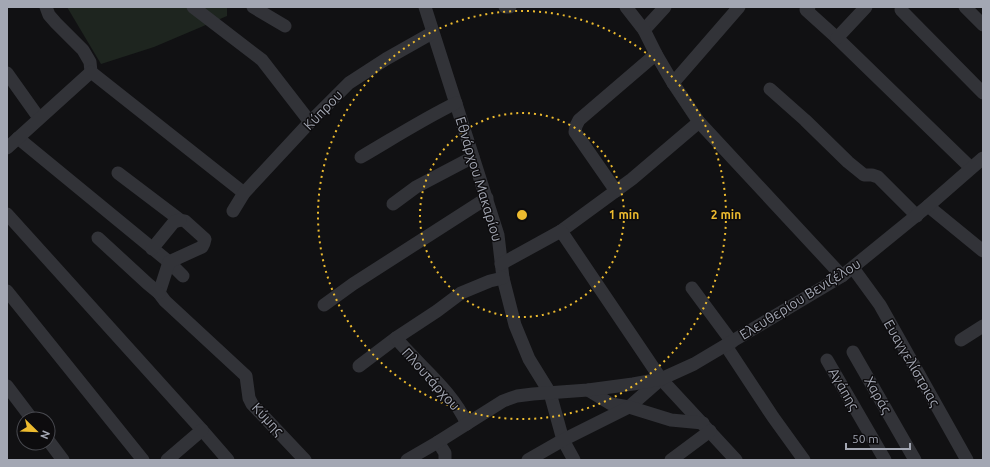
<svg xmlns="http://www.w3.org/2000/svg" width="990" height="467" viewBox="0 0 990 467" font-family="Ubuntu,sans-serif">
<rect width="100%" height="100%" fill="#111113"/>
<!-- green -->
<path fill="#1e251f" d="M 67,7 L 227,7 L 227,16 L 154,47 L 101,64 Z"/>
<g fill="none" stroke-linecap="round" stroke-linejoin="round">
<!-- minor -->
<g stroke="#323338" stroke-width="13">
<path d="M 46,7 L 49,15 L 56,23 L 83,50 L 90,62 L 91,72"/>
<path d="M 193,7 L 262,60 L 310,122"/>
<path d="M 253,7 L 285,26"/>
<path d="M 425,7 L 498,235 L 503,278 L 515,325 L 529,359 L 550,393 L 563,440 L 574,460"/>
<path d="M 505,7 L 510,7"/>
<path d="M 809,7 L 806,10 L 837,38 L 971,168"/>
<path d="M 965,7 L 983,25"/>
<path d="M 901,10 L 983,93"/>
<path d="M 644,30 L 665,7"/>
<path d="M 837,38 L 866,7"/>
<path d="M 656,54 L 673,83 L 699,122 L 842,276"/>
<path d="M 7,73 L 39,118"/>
<path d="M 673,83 L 739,7"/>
<path d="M 770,89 L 805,120 L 848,162 L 864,175 L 872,175 L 878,177 L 917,216"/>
<path d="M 18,138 L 169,262 L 183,276"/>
<path d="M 7,148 L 91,72 L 244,193"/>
<path d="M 361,157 C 392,139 423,119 456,103"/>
<path d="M 118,173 L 180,220 L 185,221 L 205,239 L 204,243 L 202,247 L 169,262 L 159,293 L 165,301 L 246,376 L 249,398 L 252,404 L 305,460"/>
<path d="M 616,191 L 575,132 L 576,126 L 579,120 L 656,54 L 644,30 L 626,7"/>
<path d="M 393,204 L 416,187 L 473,157"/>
<path d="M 928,206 L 983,251"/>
<path d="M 233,211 L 244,193 L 310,122 L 349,83 L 386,59 L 432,33"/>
<path d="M 7,214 L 202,430 L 228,460"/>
<path d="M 561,231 L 632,179 L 699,122"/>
<path d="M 98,238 L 148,284 L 159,293"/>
<path d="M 152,249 L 174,222 L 180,220"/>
<path d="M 501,264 L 561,231 L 661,379 L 736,460"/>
<path d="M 853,268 L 880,305 L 967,460"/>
<path d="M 692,288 L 732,342"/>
<path d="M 7,291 L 143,460"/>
<path d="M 324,305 L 353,284 L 487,198"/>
<path d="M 961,340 L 983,326"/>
<path d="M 726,346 L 773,417 L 804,460"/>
<path d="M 853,352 L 915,460"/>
<path d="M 827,360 L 885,460"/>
<path d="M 359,366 L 396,338"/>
<path d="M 7,386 L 32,419"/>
<path d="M 588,390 L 611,404 L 629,407 L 661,379"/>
<path d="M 467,424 C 452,390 419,366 396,338 L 437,311 L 461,293 L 490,281 L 503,278"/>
<path d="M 48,440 L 63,460"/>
<path d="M 438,442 L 445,453 L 445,460"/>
<path d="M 167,460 L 202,430"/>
<path d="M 407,460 L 438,442 L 503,401 L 517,396 L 533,394 L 588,390 L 633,384 L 661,379 L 694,364 L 842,276 L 928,206 L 983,158"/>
<path d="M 528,460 L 563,440 L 629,407 L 671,420 L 703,423"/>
<path d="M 671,460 L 710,431"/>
</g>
</g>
<!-- distance rings -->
<g fill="none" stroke="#edbb2f" stroke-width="2" stroke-dasharray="2 4">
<circle cx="522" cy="215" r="102"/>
<circle cx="522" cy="215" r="204"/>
</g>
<g text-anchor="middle" stroke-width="3" stroke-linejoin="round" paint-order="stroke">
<!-- street labels -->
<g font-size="14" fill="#a3a7b3" stroke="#0d0c0e">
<text transform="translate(323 110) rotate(-46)" y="5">Κύπρου</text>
<text transform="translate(479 179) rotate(73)" y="5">Εθνάρχου Μακαρίου</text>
<text transform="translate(800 299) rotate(-32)" y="5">Ελευθερίου Βενιζέλου</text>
<text transform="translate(912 363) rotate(60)" y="5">Ευαγγελίστριας</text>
<text transform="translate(431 379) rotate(48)" y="5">Πλουτάρχου</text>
<text transform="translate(844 389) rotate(60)" y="5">Αγάπης</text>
<text transform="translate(878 395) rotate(60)" y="5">Χαράς</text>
<text transform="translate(268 419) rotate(47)" y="5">Κύμης</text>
</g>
</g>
<circle cx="522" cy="215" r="6" fill="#edbb2f" stroke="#0d0c0e" stroke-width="2"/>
<g font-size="12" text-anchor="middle" font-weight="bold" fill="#edbb2f" stroke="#0d0c0e" stroke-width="3" stroke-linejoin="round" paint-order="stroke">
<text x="624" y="219">1 min</text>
<text x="726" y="219">2 min</text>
</g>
<!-- border -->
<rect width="990" height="467" fill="none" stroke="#a3a7b3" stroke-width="16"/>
<!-- north arrow -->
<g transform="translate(36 431) rotate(113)"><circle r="19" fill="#0d0c0e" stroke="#494a50"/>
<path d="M0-3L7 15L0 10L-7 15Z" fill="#edbb2f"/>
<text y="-6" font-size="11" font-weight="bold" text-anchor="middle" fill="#a3a7b3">N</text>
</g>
<!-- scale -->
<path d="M846 443v6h64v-6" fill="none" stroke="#a3a7b3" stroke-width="2"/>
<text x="852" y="443" font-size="12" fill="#a3a7b3" stroke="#0d0c0e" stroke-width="3" paint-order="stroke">50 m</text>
</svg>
